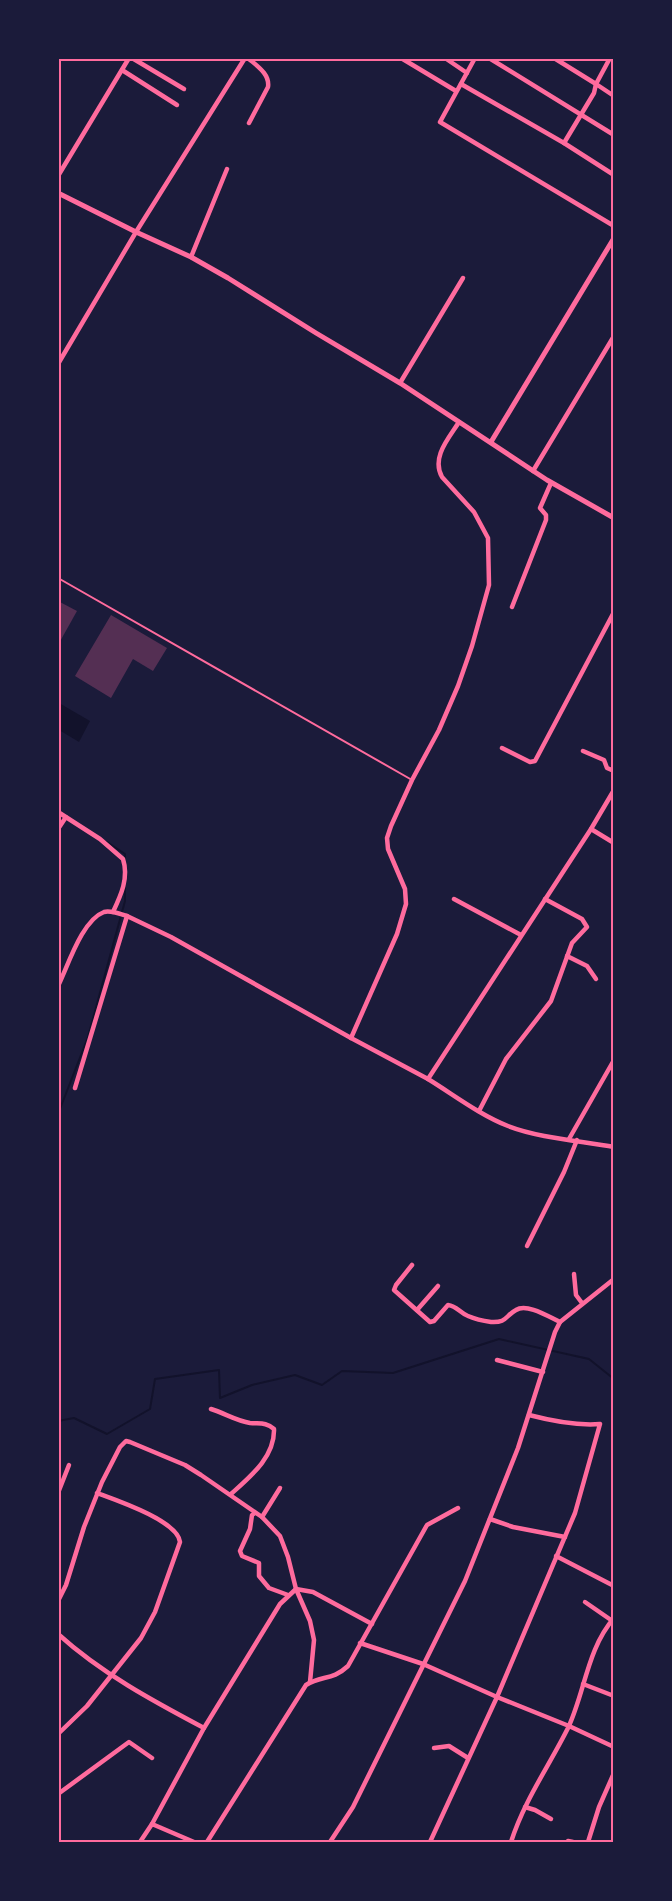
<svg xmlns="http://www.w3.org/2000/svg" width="672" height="1901" viewBox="0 0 672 1901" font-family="'Fira Sans Condensed',sans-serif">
<rect width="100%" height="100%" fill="#1b1b3a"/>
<!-- water -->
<path fill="#12122b" d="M 59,703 L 90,721 L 79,742 L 59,730 Z"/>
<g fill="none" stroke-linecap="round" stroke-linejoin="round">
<!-- stream -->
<g stroke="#12122b" stroke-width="2">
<path d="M 107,842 L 125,854 L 125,859"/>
<path d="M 58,1114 L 88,1037 L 125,901 L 125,886"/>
<path d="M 58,1421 L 74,1418 L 107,1434 L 150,1409 L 155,1379 L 219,1370 L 220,1398 L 252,1385 L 295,1375 L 322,1385 L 342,1371 L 393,1373 L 499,1339 L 589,1359 L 614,1379"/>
</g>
</g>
<!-- building -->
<g fill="#542f53">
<path d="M 58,601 L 77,611 L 58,645 Z"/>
<path d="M 111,615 L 167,648 L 153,671 L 133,659 L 111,698 L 75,676 Z"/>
</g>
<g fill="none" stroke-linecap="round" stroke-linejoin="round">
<!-- service -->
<path stroke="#ff6b9d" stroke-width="2" d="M 58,578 L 412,780"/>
<!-- minor -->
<g stroke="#ff6b9d" stroke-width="4.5">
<path d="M 132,58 L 184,89"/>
<path d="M 248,58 C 257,66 270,74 268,87 L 249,123"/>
<path d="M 401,58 L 456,91"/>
<path d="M 445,58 L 467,73"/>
<path d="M 475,58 L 440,122 L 614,226"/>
<path d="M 489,58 L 614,135"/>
<path d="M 554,58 L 596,84 L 610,58"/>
<path d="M 122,70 L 177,105"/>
<path d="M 461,84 L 564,143"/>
<path d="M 614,96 L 596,84 L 594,93 L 564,143 L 614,175"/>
<path d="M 58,176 L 129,58"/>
<path d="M 191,257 L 227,169"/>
<path d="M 58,364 L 136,232 L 245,58"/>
<path d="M 400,383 L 463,278"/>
<path d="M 459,422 C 449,438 431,457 442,477 L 474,512 L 488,538 L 489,585 L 472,646 L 458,686 L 439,730 L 412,780 L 391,826 L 387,838 L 388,849 L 405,889 L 406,904 L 397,934 L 351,1038 L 428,1079 L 591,829 L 614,790"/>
<path d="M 533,471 L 614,336"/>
<path d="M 512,607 L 546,520 L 546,515 L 540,508 L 551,483"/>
<path d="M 502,748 L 530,762 L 535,761 L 614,612"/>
<path d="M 583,751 L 604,760 L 607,768 L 614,771"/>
<path d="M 58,812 L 100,839 L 123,859 C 129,878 121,895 113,912"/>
<path d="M 58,829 L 66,817"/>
<path d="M 591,829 L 614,843"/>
<path d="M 454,899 L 521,935"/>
<path d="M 127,916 L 171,937 L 351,1038"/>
<path d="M 567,956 L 587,966 L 596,979"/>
<path d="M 58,986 C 68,966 82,920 104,912 C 111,910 120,914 127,916 L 75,1088"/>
<path d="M 428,1079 C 454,1095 480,1115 508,1126 C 539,1138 581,1141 614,1147"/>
<path d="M 479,1111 L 506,1059 L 551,1001 L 572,943 L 587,927 L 582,919 L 545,899"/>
<path d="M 569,1139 L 614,1060"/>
<path d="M 527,1246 L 564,1172 L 577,1140"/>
<path d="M 412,1265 L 396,1285 L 394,1290 L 430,1322 L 434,1321 L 448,1305 C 457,1306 460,1313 468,1316 C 475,1319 484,1321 491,1322 C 507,1323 505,1316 516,1310 C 527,1303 549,1317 560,1322"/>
<path d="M 574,1274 L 576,1295 L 582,1303"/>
<path d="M 417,1310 L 438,1286"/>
<path d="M 497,1360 L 543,1372"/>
<path d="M 211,1409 C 224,1413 237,1421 250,1423 C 260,1424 266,1422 274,1429 C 275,1457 250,1477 231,1494"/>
<path d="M 58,1493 L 69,1465"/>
<path d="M 255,1513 L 252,1515 L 250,1529 L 240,1551 L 242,1556 L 259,1563 L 259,1576 L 269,1588 L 288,1595"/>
<path d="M 262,1517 L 280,1488"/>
<path d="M 490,1519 L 513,1527 L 565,1537"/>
<path d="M 556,1556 L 614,1586"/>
<path d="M 58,1601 L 66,1585 L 84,1527 L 102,1482 L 120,1447 L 126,1441 L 130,1442 L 185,1465 L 201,1475 L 262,1517 L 280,1536 L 288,1557 L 296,1589 L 310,1621 L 314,1640 L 310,1682"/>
<path d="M 585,1602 L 611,1620"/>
<path d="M 58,1634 C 101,1673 153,1701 204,1728"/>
<path d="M 360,1643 L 423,1664 L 497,1697 L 569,1726 L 614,1747"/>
<path d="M 583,1684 L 614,1696"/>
<path d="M 58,1734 L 87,1706 L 141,1638 L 155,1612 L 180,1542 C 178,1521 116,1500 97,1493"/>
<path d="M 434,1748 L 449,1746 L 468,1758"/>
<path d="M 58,1794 L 129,1742 L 152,1758"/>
<path d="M 525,1807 L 535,1810 L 551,1819"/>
<path d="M 152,1824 L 204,1728 L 280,1604 L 296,1589 L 313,1592 L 372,1624"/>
<path d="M 568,1841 L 573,1842"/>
<path d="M 140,1842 L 152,1824 L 194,1842"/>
<path d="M 207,1842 L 306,1685 C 322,1675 332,1681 348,1666 L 427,1525 L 458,1508"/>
<path d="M 330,1842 L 353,1807 L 465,1581 L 518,1448 L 555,1332 L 560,1322 L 614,1279"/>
<path d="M 430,1842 L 497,1697 L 575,1513 L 600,1424 C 576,1426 552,1421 529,1415"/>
<path d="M 511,1842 C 524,1801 549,1766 568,1728 C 585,1692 587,1649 614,1618"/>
<path d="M 588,1842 L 599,1807 L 614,1773"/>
</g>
<!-- tertiary -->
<g stroke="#ff6b9d" stroke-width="5">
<path d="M 58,193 L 136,232 L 191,257 L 228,278 L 316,333 L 400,383 L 547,480 L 614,518"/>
<path d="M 491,442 L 614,238"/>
</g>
</g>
<!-- border -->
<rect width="672" height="1901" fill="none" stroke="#1b1b3a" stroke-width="120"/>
<rect x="60" y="60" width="552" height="1781" fill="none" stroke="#ff6b9d" stroke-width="2"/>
</svg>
